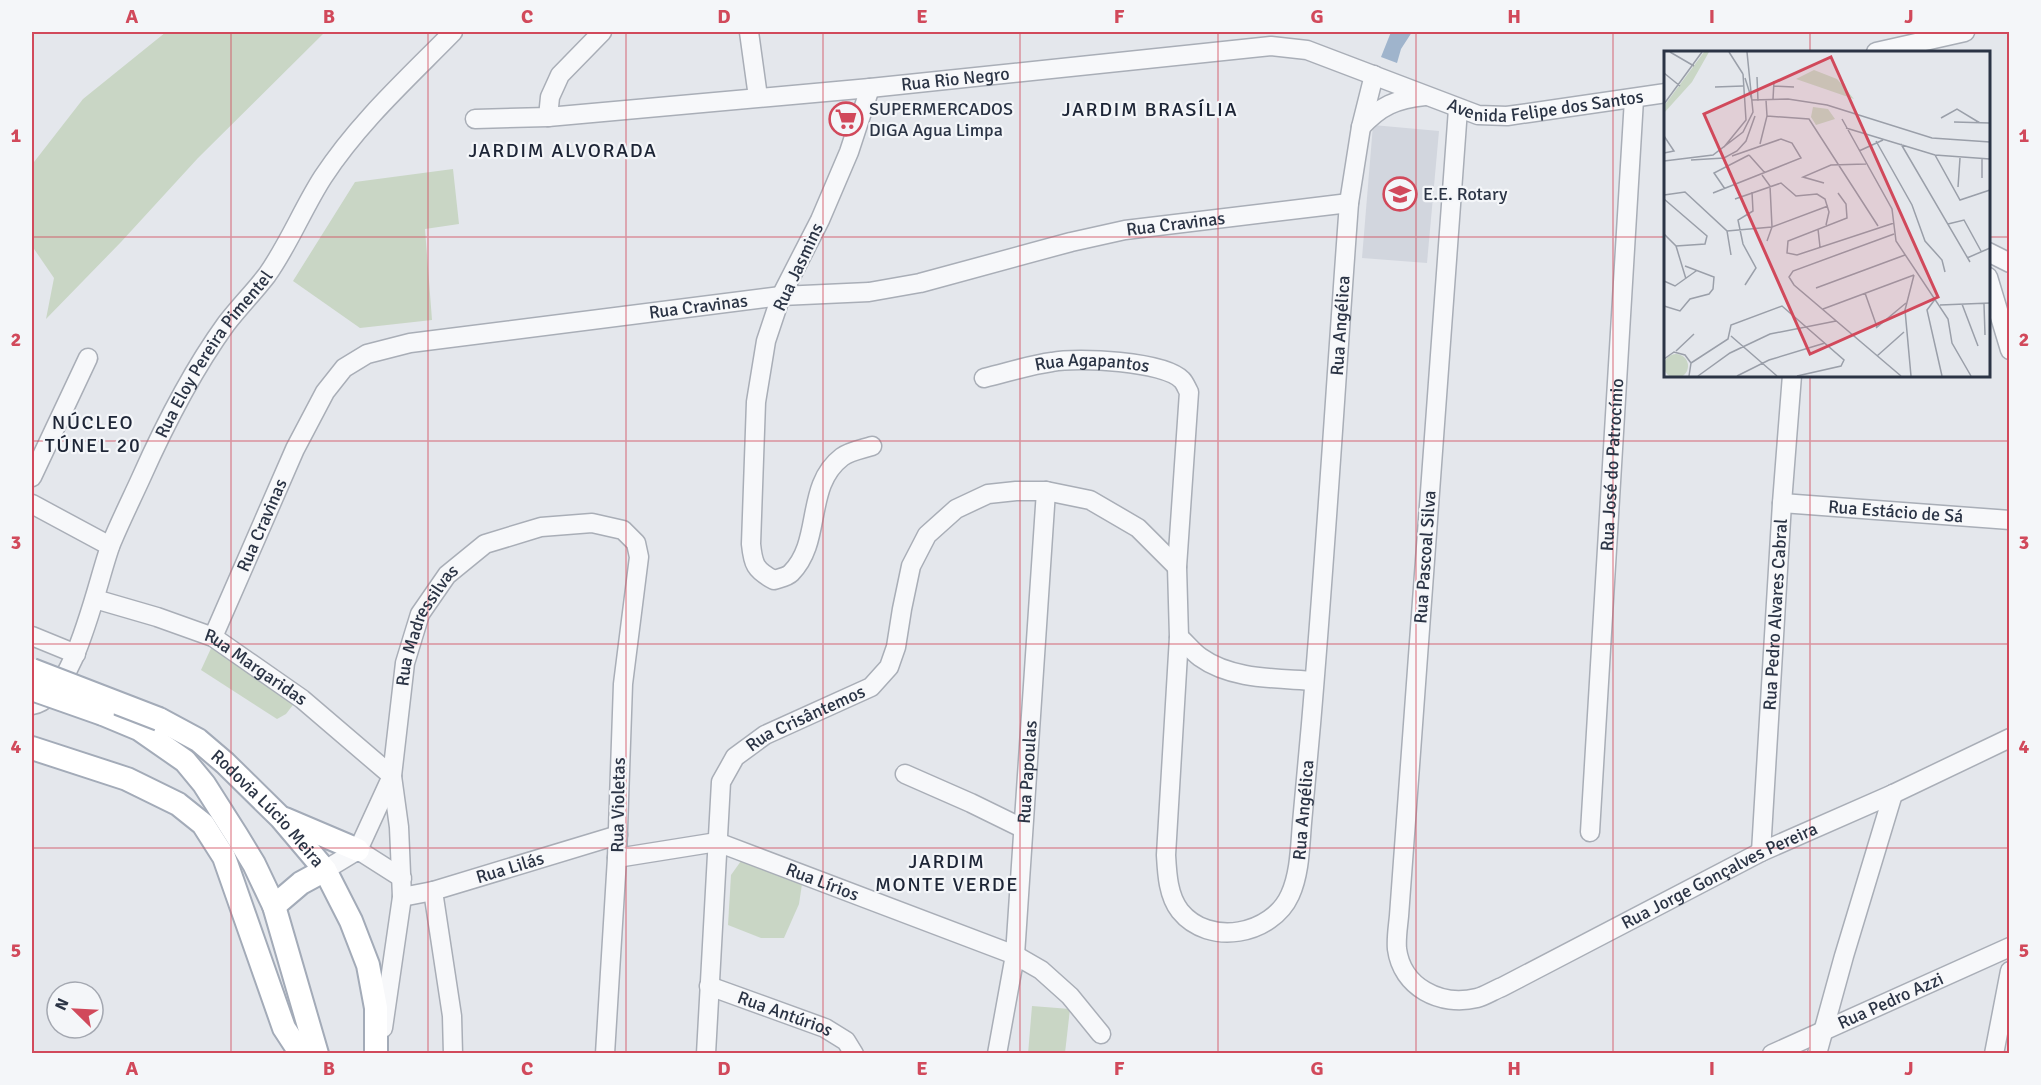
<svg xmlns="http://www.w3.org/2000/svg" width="2041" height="1085" viewBox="0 0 2041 1085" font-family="Signika,sans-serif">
<rect width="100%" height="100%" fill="#e4e7ec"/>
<!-- built -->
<path fill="#d2d6de" d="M 1373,125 L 1439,131 L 1427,263 L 1362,258 Z"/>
<!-- green -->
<g fill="#c9d6c5">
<path d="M 166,32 L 325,32 L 198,158 L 121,242 L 46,319 L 54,278 L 32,246 L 32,170 L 34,162 L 83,99 Z"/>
<path d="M 453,169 L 459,224 L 425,229 L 432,320 L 360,328 L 293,281 L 355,182 Z"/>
<path d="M 213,644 L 296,701 L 286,714 L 277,719 L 201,670 Z"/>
<path d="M 741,861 L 802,884 L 799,904 L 784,938 L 761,938 L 728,925 L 731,875 Z"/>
<path d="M 1032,1006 L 1070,1009 L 1065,1053 L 1028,1054 Z"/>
</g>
<!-- water -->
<path fill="#9fb4cc" d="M 1391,32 L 1412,32 L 1401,49 L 1397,63 L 1381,57 Z"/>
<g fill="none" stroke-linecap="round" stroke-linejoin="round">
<!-- minor casing -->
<g stroke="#a9aeb7" stroke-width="21">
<g id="minor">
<path d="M 749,32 L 758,97"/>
<path d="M 1876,52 L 1965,32"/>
<path d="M 870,88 L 849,152 L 820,220 L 781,296 L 766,341 L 756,402 L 751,544 C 753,564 755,570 774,580 C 780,578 787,577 791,573 C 823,541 804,486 842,457 C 850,451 863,449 872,446"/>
<path id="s1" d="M 1458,109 L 1399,916 C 1398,927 1396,938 1397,949 C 1402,987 1440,1007 1477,998 C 1485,996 1494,990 1502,987 L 1761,852 L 1893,794 L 2010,738"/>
<path d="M 548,117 L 550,97 L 560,75 L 602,32"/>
<path id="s2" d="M 475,119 L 548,117 L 870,88 L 1271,46 L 1307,50 L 1478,115 L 1507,116 L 1666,93"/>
<path d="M 1361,127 C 1380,106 1396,99 1425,96"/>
<path d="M 1988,252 L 2010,263"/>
<path d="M 1988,277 L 2010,350"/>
<path id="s3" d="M 984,378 C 1006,373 1029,365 1052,362 C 1077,357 1164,361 1182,380 C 1185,383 1187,389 1189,392 L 1177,567 L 1179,637 L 1166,855 C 1167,873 1168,896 1180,911 C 1209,947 1272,935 1290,895 C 1300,873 1300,846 1302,823 C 1305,790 1308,757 1311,724 C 1326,550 1336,377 1349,203 L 1361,127 L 1374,75"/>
<path d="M 32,477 L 88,358"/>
<path id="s4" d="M 1782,503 L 2010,520"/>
<path d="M 32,504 L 110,546"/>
<path id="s5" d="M 95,599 L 157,617 L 213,637 L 302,699 L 392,776"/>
<path d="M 32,636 L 76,654"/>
<path id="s6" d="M 213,637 L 295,449 L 325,392 L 344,368 L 367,354 L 410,343 L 781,296 L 869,292 L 920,283 L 1071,242 L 1125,230 L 1349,203"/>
<path d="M 1179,637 C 1186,643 1192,651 1200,657 C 1232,680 1276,678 1314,681"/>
<path id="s7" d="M 32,705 C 75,699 97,580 111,544 C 120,522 131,500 141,478 C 165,424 192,371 226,324 C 239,307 254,292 267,275 C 289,244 303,208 323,177 C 359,122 408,78 453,32"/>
<path d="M 905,774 L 971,803 L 1022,828"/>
<path id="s8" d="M 1590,832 L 1634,99"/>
<path d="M 358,850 L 402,878"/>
<path id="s9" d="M 1761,852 L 1782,503 L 1792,375"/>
<path id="s10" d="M 617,858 L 717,842 L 1015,955 L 1041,970 L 1070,996 L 1101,1034"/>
<path d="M 325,870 L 358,850 L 392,776"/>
<path d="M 433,891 L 452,1016 L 453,1054"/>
<path id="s11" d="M 402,897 L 433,891 L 618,835"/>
<path id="s12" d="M 709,986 L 825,1028 L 846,1041 L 854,1054"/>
<path id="s13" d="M 383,1028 L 402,897 L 399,827 L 392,776 L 405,663 L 420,614 L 447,575 L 485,544 L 541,527 L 592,523 L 623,530 L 636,543 L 639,557 L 623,684 L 617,858 L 605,1054"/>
<path id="s14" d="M 706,1054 L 721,782 L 735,757 L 765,735 L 871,687 L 889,667 L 896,647 L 902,609 L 911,566 L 927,535 L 956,509 L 988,494 L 1016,491 L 1046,491 L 1090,500 L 1138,528 L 1177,567"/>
<path id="s15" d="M 997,1054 L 1015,955 L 1046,491"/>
<path id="s16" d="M 1772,1054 L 2010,947"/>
<path d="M 1817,1054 L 1844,956 L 1893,794"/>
<path d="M 1994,1054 L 2010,971"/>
</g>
</g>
<!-- major casing -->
<g stroke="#a3abb8" stroke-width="26">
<g id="major">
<path d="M 103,714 L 139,729 L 185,761 L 204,784 L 237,836 L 254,864 L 274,906 L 317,1054"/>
<path id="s17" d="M 159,719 L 198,740 L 225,763 L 281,818 L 325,870 L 351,921 L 368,965 L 376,1008 L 376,1054"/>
<path d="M 32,748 L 127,779 L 178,804 L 203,824 L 224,857 L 284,1028 L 301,1054"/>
<path d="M 285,819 L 358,850"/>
<path d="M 274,906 L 301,883 L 325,870"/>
</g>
</g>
<!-- minor -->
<use href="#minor" stroke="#f7f8fa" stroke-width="18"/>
<!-- major -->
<use href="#major" stroke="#fff" stroke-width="22"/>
<!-- major-bridge casing -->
<g stroke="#a3abb8" stroke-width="26" stroke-linecap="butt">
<g id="major-bridge">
<path d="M 32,670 L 159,719"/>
<path d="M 32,689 L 103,714"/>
</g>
</g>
<!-- major-bridge -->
<use href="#major-bridge" stroke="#fff" stroke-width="22"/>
</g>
<!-- grid -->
<path fill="none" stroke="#d1495b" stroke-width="1.5" stroke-opacity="0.55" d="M 231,32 L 231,1054M 428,32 L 428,1054M 626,32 L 626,1054M 823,32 L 823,1054M 1020,32 L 1020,1054M 1218,32 L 1218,1054M 1416,32 L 1416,1054M 1613,32 L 1613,1054M 1810,32 L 1810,52M 32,237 L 1666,237M 1988,237 L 2010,237M 1810,375 L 1810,1054M 32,441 L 2010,441M 32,644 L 2010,644M 32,848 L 2010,848"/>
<!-- icons -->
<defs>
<g id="supermarket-ring" transform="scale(1.725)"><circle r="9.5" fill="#f4f6f9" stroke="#d1495b" stroke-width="1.5"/><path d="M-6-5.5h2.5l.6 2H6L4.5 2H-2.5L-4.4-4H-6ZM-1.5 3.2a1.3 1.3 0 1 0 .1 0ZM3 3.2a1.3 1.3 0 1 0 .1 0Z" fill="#d1495b"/></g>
<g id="school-ring" transform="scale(1.725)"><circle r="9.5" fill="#f4f6f9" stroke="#d1495b" stroke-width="1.5"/><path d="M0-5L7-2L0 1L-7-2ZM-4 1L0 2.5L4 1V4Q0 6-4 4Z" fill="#d1495b"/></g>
</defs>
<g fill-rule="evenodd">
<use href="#supermarket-ring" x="846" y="119"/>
<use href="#school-ring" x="1400" y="194"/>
</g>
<g text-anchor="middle" stroke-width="4.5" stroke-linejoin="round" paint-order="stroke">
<!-- street labels -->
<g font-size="18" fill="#2b3445" stroke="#f4f6f9">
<text dy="6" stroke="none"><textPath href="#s2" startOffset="482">Rua Rio Negro</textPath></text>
<text dy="6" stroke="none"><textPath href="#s2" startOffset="1086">Avenida Felipe dos Santos</textPath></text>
<text dy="6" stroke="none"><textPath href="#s6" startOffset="1148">Rua Cravinas</textPath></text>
<text transform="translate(798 267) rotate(-65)" y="6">Rua Jasmins</text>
<text dy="6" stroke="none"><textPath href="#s6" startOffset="662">Rua Cravinas</textPath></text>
<text dy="6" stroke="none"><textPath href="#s3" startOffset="1443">Rua Angélica</textPath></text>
<text dy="6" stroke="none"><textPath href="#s7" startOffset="402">Rua Eloy Pereira Pimentel</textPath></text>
<text dy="6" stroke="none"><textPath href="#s3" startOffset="110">Rua Agapantos</textPath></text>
<text dy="6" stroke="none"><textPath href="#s8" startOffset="368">Rua José do Patrocínio</textPath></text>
<text dy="6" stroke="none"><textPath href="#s4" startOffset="114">Rua Estácio de Sá</textPath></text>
<text dy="6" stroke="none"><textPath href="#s6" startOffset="122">Rua Cravinas</textPath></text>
<text transform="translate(1425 557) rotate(-86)" y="6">Rua Pascoal Silva</text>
<text dy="6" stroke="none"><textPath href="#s9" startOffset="238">Rua Pedro Alvares Cabral</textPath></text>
<text dy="6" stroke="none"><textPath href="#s13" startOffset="411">Rua Madressilvas</textPath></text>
<text dy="6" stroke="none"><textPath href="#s5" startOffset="176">Rua Margaridas</textPath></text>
<text dy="6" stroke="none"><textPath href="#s14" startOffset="382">Rua Crisântemos</textPath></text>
<text dy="6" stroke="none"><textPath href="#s15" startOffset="284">Rua Papoulas</textPath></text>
<text transform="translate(618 805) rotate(-89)" y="6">Rua Violetas</text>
<text dy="6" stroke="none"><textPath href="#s17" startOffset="142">Rodovia Lúcio Meira</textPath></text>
<text dy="6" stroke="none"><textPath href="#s3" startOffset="957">Rua Angélica</textPath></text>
<text dy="6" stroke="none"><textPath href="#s11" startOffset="112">Rua Lilás</textPath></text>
<text dy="6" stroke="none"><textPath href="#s1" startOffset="1220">Rua Jorge Gonçalves Pereira</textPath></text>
<text dy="6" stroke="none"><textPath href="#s10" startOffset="214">Rua Lírios</textPath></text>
<text dy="6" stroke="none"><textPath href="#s16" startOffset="130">Rua Pedro Azzi</textPath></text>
<text dy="6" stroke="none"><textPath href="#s12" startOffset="81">Rua Antúrios</textPath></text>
</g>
<!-- poi labels -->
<g font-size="18" fill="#2b3445" stroke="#f4f6f9" text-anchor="start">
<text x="869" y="115">SUPERMERCADOS<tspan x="869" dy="21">DIGA Agua Limpa</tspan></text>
<text x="1423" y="200">E.E. Rotary</text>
</g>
<!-- neighbourhood labels -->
<g font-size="20" letter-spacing="1.5" fill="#1d2536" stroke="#f4f6f9">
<text x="1150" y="116">JARDIM BRASÍLIA</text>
<text x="563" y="157">JARDIM ALVORADA</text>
<text x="93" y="429">NÚCLEO<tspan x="93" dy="23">TÚNEL 20</tspan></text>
<text x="947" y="868">JARDIM<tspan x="947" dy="23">MONTE VERDE</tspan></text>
</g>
</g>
<!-- overview -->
<g transform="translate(1664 51)">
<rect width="326" height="326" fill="#e4e7ec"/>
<path d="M 40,1 L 45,1 L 28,31 L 0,62 L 0,55 ZM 150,19 L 173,28 L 190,48 L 132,28 ZM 149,56 L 164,58 L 171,68 L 152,74 L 147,66 ZM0 315a12 12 0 1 1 24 0a12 12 0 1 1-24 0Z" fill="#c9d6c5"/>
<path fill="none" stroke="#9a9fa9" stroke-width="1.5" d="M 6,1 L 30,15M 65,1 L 79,23M 0,22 L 16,35M 93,26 L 94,50M 81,27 L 88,49 L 124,48 L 163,54 L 268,87 L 326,91M 110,35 L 130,36M 51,36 L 79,35M 109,48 L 110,30M 0,53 L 38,1M 103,65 L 145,68 L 214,175M 277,67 L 293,58 L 316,72M 178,68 L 228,158 L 232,190 L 284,268 L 288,292 L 307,325M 290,71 L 326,72M 182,77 L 271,104 L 326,108M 0,85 L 10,100 L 0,102M 212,90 L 248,154 L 261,190 L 278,209 L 281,221M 96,93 L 103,65 L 102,49M 237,93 L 306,211M 60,96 L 82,69 L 79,23M 195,100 L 219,89M 85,104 L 101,122M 271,104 L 296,149 L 326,139M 27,109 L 60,107 L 73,100 L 82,90 L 91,65M 0,110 L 49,104 L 79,81 L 89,61 L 83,1M 98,124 L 106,135 L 108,176 L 103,190M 318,127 L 318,108M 160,132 L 139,126 L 167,114 L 202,113M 294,136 L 296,107M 61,138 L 50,122 L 85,104M 49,142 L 137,107 L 128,92 L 117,88 L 68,105M 174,142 L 182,153 L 183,167 L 124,190 L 123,202 L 133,204 L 230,172M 0,144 L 21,141 L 63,180 L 67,204M 0,148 L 43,185 L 41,193 L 12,195M 71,148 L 117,132 L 132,145 L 153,143 L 161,148 L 165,161 L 162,174M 284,173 L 300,169 L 317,200M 154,178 L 156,196M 63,180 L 108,176 L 164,155M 0,183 L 12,195 L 22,228M 230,183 L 129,220 L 125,226 L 130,234 L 237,325M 303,207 L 326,197M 0,230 L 11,235 L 32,220M 81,234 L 92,217 L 79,193 L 74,169 L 89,160 L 88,141M 152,237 L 241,204M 201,242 L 213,276M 272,247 L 263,259 L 278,325M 298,253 L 314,295M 320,253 L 321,284M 276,254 L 326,252M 0,255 L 16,260 L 26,248 L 45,243 L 49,238 L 50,226 L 21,215M 159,258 L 250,224M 212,277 L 242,252M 67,285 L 113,325M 12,300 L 30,283M 213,305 L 240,281M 0,308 L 10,301 L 21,304 L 27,312 L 25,325M 27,312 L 64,288 L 67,274 L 118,255 L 180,309 L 177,315 L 133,325M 34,325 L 66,302 L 106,283 L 172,270M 73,325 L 105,309 L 161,292M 247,325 L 241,259 L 250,224"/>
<path fill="#d1495b" fill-opacity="0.15" stroke="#d1495b" stroke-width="3" d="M 167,6 L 274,246 L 146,303 L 40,63 Z"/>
<rect width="326" height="326" fill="none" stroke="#2b3445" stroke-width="3"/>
</g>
<!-- border -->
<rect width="2041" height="1085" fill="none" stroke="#f4f6f9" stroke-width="66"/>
<!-- north arrow -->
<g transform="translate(75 1010) rotate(294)"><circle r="28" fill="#f4f6f9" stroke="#a4a8b1" stroke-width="1.5"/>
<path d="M0-4.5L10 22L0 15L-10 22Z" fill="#d1495b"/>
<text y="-9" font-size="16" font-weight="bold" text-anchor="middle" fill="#2b3445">N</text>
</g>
<rect x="33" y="33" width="1975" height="1019" fill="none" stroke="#d1495b" stroke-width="2"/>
<g font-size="20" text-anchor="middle" font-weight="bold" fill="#d1495b">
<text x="132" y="23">A</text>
<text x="329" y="23">B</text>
<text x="527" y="23">C</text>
<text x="724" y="23">D</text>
<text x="922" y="23">E</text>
<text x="1119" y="23">F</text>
<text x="1317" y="23">G</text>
<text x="1514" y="23">H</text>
<text x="1712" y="23">I</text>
<text x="1909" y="23">J</text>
<text x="16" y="142">1</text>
<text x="2024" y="142">1</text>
<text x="16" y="346">2</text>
<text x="2024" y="346">2</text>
<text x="16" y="549">3</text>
<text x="2024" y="549">3</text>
<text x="16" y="753">4</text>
<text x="2024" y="753">4</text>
<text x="16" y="957">5</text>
<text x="2024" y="957">5</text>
<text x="132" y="1075">A</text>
<text x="329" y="1075">B</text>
<text x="527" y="1075">C</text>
<text x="724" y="1075">D</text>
<text x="922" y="1075">E</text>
<text x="1119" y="1075">F</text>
<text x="1317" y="1075">G</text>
<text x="1514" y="1075">H</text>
<text x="1712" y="1075">I</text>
<text x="1909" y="1075">J</text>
</g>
</svg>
